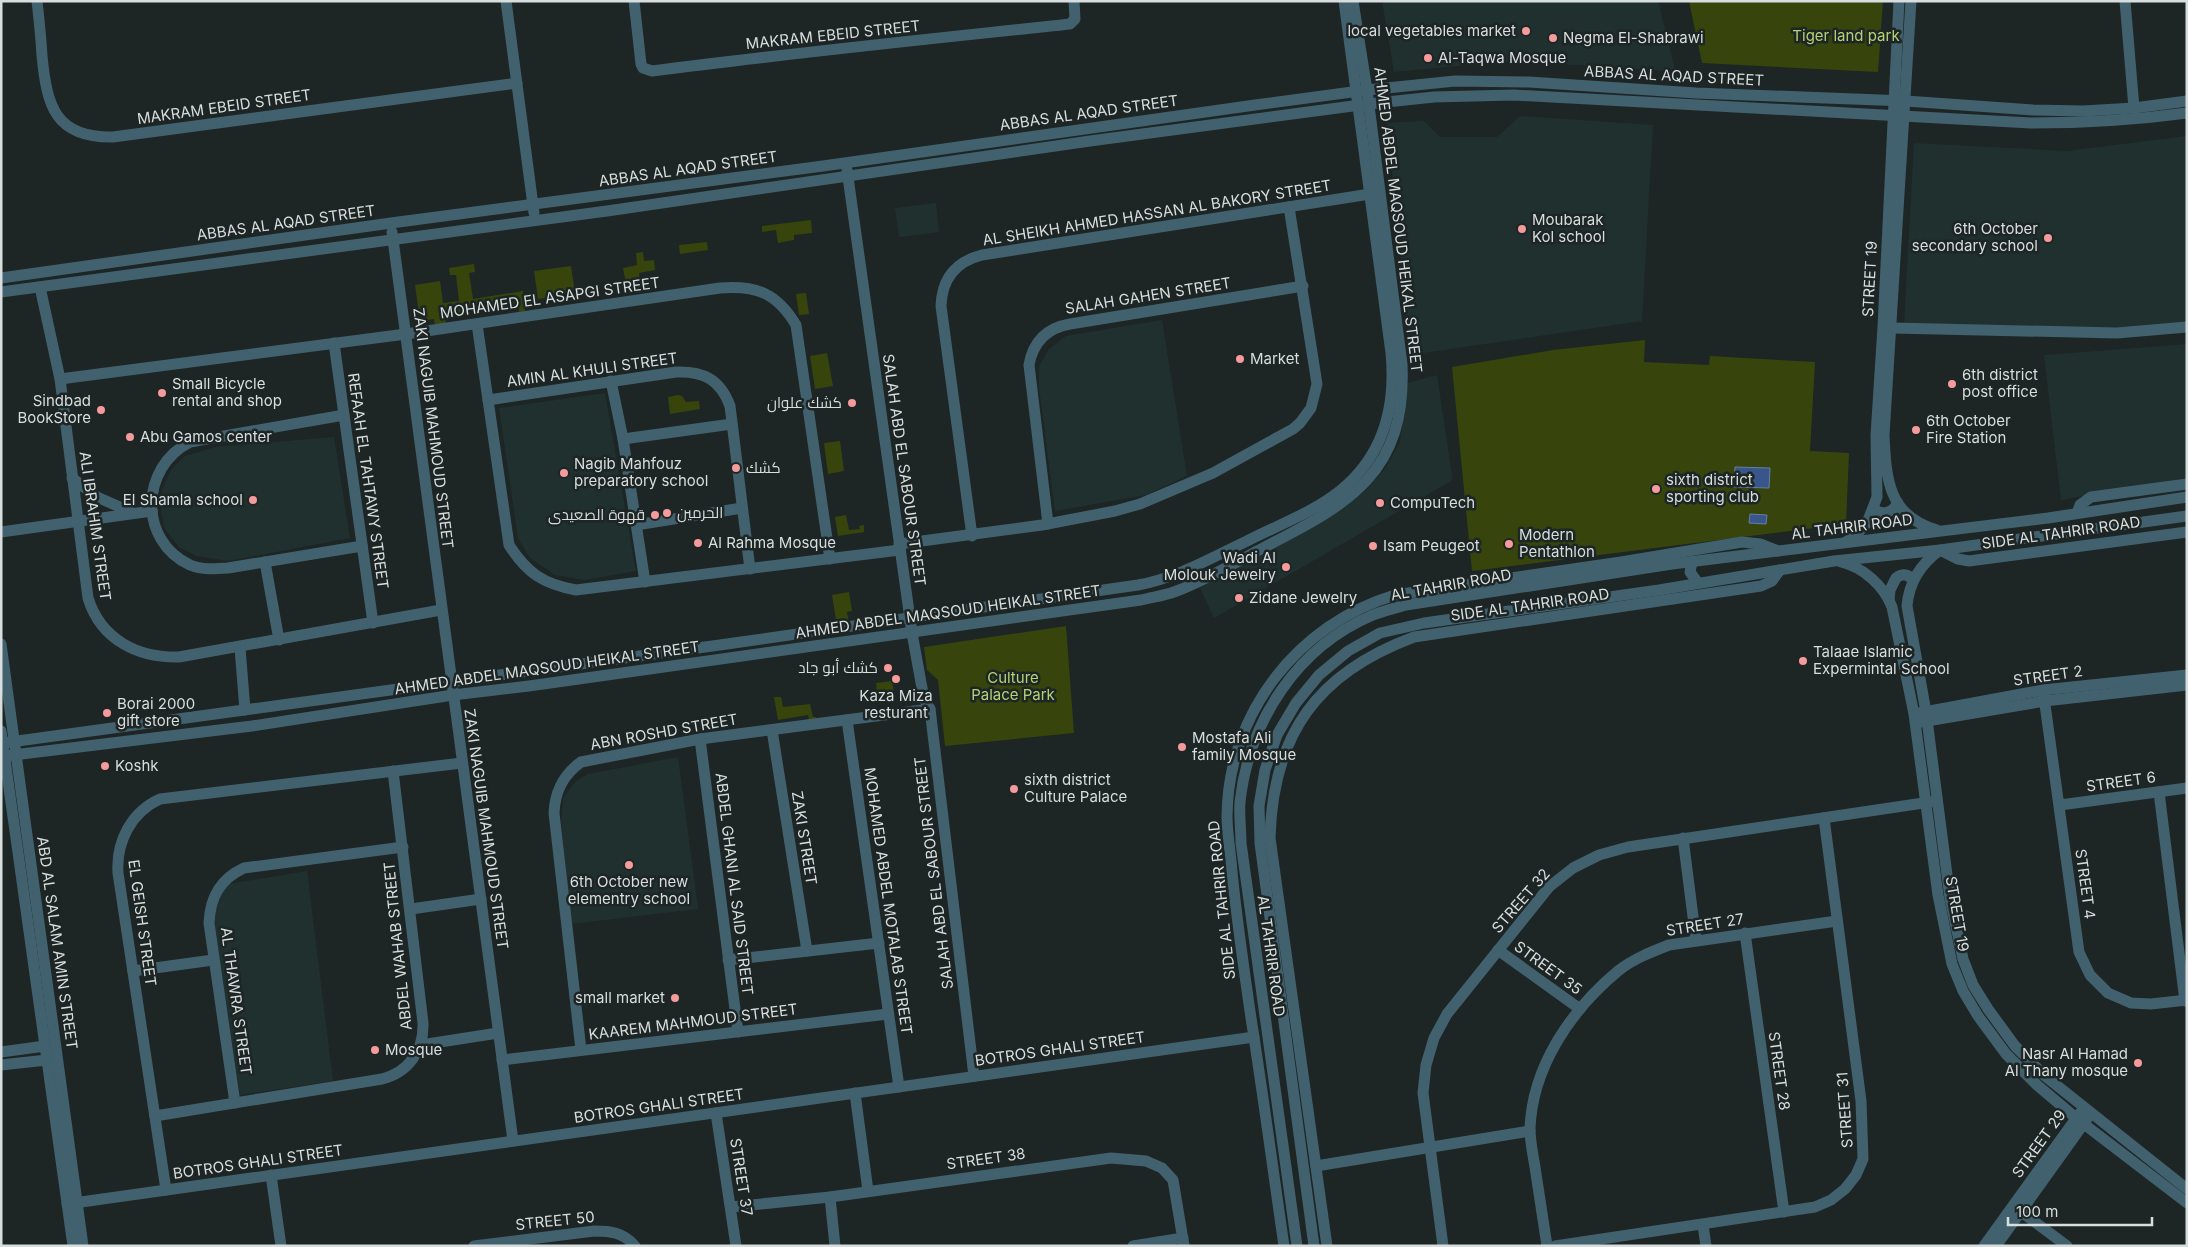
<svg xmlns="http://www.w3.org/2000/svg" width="2188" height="1247" viewBox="0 0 2188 1247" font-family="Inter,Cairo,sans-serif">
<rect width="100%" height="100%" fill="#1d2525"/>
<!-- built -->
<g fill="#20302f">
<path d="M 1382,1 L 1658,1 L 1676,73 L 1653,70 L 1513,61 L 1394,72 Z"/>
<path d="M 1520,116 L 1653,125 L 1642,321 L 1410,355 L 1387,123 L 1424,121 L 1440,137 L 1497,137 Z"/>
<path d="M 2187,136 L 2187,325 L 2131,332 L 1904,325 L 1914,143 L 2067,151 Z"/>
<path d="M 936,203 L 939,232 L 899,237 L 895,208 Z"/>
<path d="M 1162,320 L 1187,476 L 1146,495 L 1055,511 L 1039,388 L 1039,366 L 1049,349 L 1066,336 Z"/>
<path d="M 2187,344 L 2187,478 L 2061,500 L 2044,355 Z"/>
<path d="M 1437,375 L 1452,475 L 1451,481 L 1214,618 L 1200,588 L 1341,508 L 1364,492 L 1386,467 L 1400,442 L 1407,383 Z"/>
<path d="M 605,393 L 636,571 L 584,580 L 555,575 L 530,558 L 518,538 L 499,408 Z"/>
<path d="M 334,437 L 350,538 L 229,561 L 196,556 L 179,547 L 165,529 L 161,511 L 162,490 L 171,470 L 185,456 L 215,447 Z"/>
<path d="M 678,757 L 698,909 L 571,924 L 561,821 L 563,798 L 576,781 L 588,774 Z"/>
<path d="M 307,871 L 333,1081 L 240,1095 L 213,914 L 215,898 L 228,884 Z"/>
</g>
<!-- green -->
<g fill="#37450d">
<path d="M 1689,1 L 1883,1 L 1878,72 L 1702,63 Z"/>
<path d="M 811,220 L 812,233 L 794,235 L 794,240 L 778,243 L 776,230 L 762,232 L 762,226 Z"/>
<path d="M 707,242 L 708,250 L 680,254 L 679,245 Z"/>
<path d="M 643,252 L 644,261 L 654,260 L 655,270 L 639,273 L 641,286 L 627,289 L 623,268 L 637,265 L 636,253 Z"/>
<path d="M 474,264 L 475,272 L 469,273 L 473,299 L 523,291 L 525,311 L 519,312 L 518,304 L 445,316 L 446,325 L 435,327 L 434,319 L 420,321 L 415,285 L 440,281 L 443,303 L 459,301 L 456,275 L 450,275 L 449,268 Z"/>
<path d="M 571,266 L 575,293 L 538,299 L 534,271 Z"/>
<path d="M 806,293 L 809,314 L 799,315 L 796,294 Z"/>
<path d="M 1645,340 L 1644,362 L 1709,365 L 1710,356 L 1815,362 L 1810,451 L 1849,453 L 1846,524 L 1472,571 L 1452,367 L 1553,350 Z"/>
<path d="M 827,353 L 833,386 L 815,389 L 810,356 Z"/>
<path d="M 678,395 L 682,396 L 686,402 L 699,401 L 700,409 L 670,414 L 668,397 Z"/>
<path d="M 840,441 L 844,471 L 828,474 L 824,443 Z"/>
<path d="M 846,515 L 849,530 L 860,529 L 859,526 L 864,525 L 864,532 L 838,536 L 835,517 Z"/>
<path d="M 849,592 L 852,611 L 847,612 L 849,624 L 837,626 L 832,595 Z"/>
<path d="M 1066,626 L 1074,733 L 945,746 L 938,680 L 927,670 L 924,647 Z"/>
<path d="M 892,681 L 895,698 L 860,703 L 859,695 L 877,692 L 876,683 Z"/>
<path d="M 774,697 L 781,697 L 783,707 L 810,704 L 813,717 L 816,717 L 817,722 L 810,724 L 808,715 L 778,720 Z"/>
</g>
<!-- water -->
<g fill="#38568a" stroke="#687ea3">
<path d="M 1735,467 L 1770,468 L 1769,488 L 1734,487 Z"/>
<path d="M 1750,514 L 1767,515 L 1766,524 L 1749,523 Z"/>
<circle cx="1003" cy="678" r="6"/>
</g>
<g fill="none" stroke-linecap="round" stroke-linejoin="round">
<!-- minor -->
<g stroke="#42616e" stroke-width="11">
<path d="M 37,1 C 39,19 41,38 42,56 C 47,106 55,138 113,137 L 517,83"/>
<path d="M 506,1 L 534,213"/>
<path d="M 634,1 L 641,64 L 643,68 L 652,71 C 791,53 930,39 1070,24 L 1075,19 L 1074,1"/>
<path d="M 1911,1 L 1884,435 C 1886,479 1888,516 1937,530"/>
<path d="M 2125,1 L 2134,108"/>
<path d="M 847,170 L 912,633 L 924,699 L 930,709 L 974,1076"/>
<path d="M 392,232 L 513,1141"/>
<path d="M 1,278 L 391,223 L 823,166 L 1255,105 L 1367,90 L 1455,81 L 1529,82 L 1696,93 L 1906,101 L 2033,110 L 2083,111 L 2134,108 L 2187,101"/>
<path d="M 40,287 L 60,379 L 88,598 C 101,640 138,658 179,657 L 441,610"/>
<path d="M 1,292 L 607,211 L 1090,141 L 1368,104 L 1434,97 L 1514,95 L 2031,123 C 2084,123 2135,120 2187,113"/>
<path d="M 477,324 L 509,545 C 527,573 543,584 576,590 L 900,550"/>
<path d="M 1893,328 L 2117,333 L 2187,327"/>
<path d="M 334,343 L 373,623"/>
<path d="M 60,379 L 406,334 L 720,288 C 756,285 777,293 796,325 L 830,559"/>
<path d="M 611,381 L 623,439 L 645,582"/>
<path d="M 488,400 L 676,372 C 703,371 720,379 730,406 L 750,569"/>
<path d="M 344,415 L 190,442 C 140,467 138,541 190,565 C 202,570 215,569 228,568 L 362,546"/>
<path d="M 623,439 L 732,424"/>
<path d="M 72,478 L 97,497 L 131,512"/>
<path d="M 1874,509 C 1883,516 1892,513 1898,503"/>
<path d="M 2077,513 L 2080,505 L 2091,497 L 2187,484"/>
<path d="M 1048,524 L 1029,365 C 1033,342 1047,328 1070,324 L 1303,286"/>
<path d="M 636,525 L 742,508"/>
<path d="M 1,532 L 152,511"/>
<path d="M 2187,532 L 1969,561 L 1958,559 L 1940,550 C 1922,563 1909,582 1907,606 L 1926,712 L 1950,898 L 1963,959 L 1973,985 L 1988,1009 L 2015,1046 L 2045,1076 L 2187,1189"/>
<path d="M 972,536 L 941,306 C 942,279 955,262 982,255 L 1370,194"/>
<path d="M 1846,542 L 1856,535 L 1867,523 L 1877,497 L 1876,435 L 1883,327 L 1899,1"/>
<path d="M 899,544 L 1042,525 L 1115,511 L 1140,504 L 1213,473 L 1293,429 L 1300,423 L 1311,408 L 1317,384 L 1289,207"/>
<path d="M 265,562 L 279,640"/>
<path d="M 1692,562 L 1690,572 L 1698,583"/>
<path d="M 1841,562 C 1863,567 1884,586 1892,607 L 1914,714 L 1938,895 L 1952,964 L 1963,991 L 1978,1016 L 2006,1054 L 2037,1085 L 2076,1118 L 2187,1203"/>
<path d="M 1889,600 L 1890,590 L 1896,578 C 1903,573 1909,574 1913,581"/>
<path d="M 1,644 L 83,1246"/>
<path d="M 240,648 L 245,710"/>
<path d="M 2043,690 L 2079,952 L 2090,975 L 2108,993 L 2131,1003 L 2151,1004 L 2187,1000"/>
<path d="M 1919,713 L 2043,690 L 2187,675"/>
<path d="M 847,720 L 899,1087"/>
<path d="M 1921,722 L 2045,701 L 2187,685"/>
<path d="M 772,730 L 807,951"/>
<path d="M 1,731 L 73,1246"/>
<path d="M 700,739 L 738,1032"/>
<path d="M 3,743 L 727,644 L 1138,585 C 1177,578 1211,558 1247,541 C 1278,525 1314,512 1341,490 C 1384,455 1396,406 1391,353 L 1344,1"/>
<path d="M 5,756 L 252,726 L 453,695 L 529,686 L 1141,600 C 1152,597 1163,596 1174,592 C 1204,581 1231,565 1259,550 C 1346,505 1407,476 1402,364 L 1367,90 L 1353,1"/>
<path d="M 2159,792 L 2185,1001"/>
<path d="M 2060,805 L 2187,788"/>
<path d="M 1683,838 L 1696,940"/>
<path d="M 411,909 L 481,899"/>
<path d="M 1745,933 L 1784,1212"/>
<path d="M 1498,950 L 1580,1009"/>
<path d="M 728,960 L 879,943"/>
<path d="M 133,971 L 213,960"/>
<path d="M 421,1045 L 498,1033"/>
<path d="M 581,1050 L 554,813 C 555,791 563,775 581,762 L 700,739 L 930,709"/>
<path d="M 1,1052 L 45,1046"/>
<path d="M 502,1060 L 888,1014"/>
<path d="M 1,1065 L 47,1060"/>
<path d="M 855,1093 L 868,1191"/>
<path d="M 235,1103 L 209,923 C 210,897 220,879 244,868 L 403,847"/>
<path d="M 716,1113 L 736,1246"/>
<path d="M 155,1116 L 382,1079 C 409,1072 424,1050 423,1023 L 393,771"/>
<path d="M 1316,1166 L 1530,1131"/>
<path d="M 271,1175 L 281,1246"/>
<path d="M 166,1190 L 118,873 C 116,842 131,812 160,799 L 462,763"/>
<path d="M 830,1197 L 835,1246"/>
<path d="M 67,1204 L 1254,1037"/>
<path d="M 731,1207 L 830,1197 L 1111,1158 L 1146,1161 L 1162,1168 L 1173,1180 L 1184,1246"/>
<path d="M 2016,1208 L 2067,1246"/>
<path d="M 1703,1225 L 1706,1246"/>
<path d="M 474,1246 L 594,1231 C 610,1231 623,1232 635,1246"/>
<path d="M 1133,1246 L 1183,1238"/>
<path d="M 1284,1246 C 1273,1170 1263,1094 1251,1018 C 1244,970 1237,921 1232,872 C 1231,854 1227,835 1227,816 C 1228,713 1298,624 1395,595 L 1621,562 L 1742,542 L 1760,544 L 1778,551"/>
<path d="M 1297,1246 L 1241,843 C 1241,830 1239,815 1240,802 C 1249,721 1297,647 1373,615 C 1383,611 1395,608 1406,605 L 1672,564 L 2048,518 L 2187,497"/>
<path d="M 1314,1246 L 1260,843 L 1259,806 L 1265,770 L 1277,735 L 1296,703 L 1319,675 L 1348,651 L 1380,633 L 1424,623 L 1659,590 L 1834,561 L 1940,550 L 2187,516"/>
<path d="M 1327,1246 L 1270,838 C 1273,734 1317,673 1414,637 L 1761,586 L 1772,581 L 1780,570"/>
<path d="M 1443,1246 L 1423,1093 L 1426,1065 L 1434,1038 L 1447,1014 L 1549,887 L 1573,868 L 1599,855 L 1628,847 L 1937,801"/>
<path d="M 1547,1246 C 1543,1219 1539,1193 1535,1167 C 1533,1155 1530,1141 1530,1129 C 1532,1067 1571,1010 1618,971 C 1633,959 1651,952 1669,945 L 1837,921"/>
<path d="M 1555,1246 L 1815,1207 L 1831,1200 L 1845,1189 L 1856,1175 L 1863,1159 L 1861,1101 L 1824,818"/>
<path d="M 1984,1246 L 2080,1113"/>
<path d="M 1996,1246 L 2087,1119"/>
</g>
</g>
<!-- markers -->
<g fill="#f59b9b" stroke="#1d2525" stroke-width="2">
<circle cx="1526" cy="31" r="5"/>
<circle cx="1553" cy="38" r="5"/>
<circle cx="1428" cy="58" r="5"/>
<circle cx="1522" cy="229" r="5"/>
<circle cx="2048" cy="238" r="5"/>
<circle cx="1240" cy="359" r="5"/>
<circle cx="1952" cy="384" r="5"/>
<circle cx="162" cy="393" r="5"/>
<circle cx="852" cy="403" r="5"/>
<circle cx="101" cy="410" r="5"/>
<circle cx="1916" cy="430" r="5"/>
<circle cx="130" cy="437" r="5"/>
<circle cx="736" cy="468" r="5"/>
<circle cx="564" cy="473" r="5"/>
<circle cx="1656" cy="489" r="5"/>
<circle cx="253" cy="500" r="5"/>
<circle cx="1380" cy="503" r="5"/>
<circle cx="667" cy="513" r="5"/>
<circle cx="655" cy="515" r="5"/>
<circle cx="698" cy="543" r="5"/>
<circle cx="1509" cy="544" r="5"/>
<circle cx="1373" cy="546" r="5"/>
<circle cx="1286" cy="567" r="5"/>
<circle cx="1239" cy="598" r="5"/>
<circle cx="1803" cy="661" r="5"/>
<circle cx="888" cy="668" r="5"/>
<circle cx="896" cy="679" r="5"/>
<circle cx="107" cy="713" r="5"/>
<circle cx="1182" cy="747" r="5"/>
<circle cx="105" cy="766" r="5"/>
<circle cx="1014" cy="789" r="5"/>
<circle cx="629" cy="865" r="5"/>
<circle cx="675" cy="998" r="5"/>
<circle cx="375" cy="1050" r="5"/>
<circle cx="2138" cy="1063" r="5"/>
</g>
<g text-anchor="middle" stroke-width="5" stroke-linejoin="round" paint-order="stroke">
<!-- poi labels -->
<g font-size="15" fill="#d8dddd" stroke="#1d2525" text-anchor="start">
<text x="1516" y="36" text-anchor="end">local vegetables market</text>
<text x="1563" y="43">Negma El-Shabrawi</text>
<text x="1438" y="63">Al-Taqwa Mosque</text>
<text x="1532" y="225">Moubarak<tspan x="1532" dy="17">Kol school</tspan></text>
<text x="2038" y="234" text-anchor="end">6th October<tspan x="2038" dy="17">secondary school</tspan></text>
<text x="1250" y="364">Market</text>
<text x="1962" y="380">6th district<tspan x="1962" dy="17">post office</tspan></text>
<text x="172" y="389">Small Bicycle<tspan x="172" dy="17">rental and shop</tspan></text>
<text x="91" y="406" text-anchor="end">Sindbad<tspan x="91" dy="17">BookStore</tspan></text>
<text x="842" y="408" text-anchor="end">كشك علوان</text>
<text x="1926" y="426">6th October<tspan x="1926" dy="17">Fire Station</tspan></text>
<text x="140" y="442">Abu Gamos center</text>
<text x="574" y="469">Nagib Mahfouz<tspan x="574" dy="17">preparatory school</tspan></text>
<text x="746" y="473">كشك</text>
<text x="1666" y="485">sixth district<tspan x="1666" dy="17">sporting club</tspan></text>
<text x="243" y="505" text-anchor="end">El Shamla school</text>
<text x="1390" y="508">CompuTech</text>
<text x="677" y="518">الحرمين</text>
<text x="645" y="520" text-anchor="end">قهوة الصعيدى</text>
<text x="1519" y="540">Modern<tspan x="1519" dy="17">Pentathlon</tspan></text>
<text x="708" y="548">Al Rahma Mosque</text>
<text x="1383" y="551">Isam Peugeot</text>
<text x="1276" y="563" text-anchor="end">Wadi Al<tspan x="1276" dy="17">Molouk Jewelry</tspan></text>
<text x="1249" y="603">Zidane Jewelry</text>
<text x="1813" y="657">Talaae Islamic<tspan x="1813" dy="17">Expermintal School</tspan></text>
<text x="878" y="673" text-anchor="end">كشك أبو جاد</text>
<text x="896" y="701" text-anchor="middle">Kaza Miza<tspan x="896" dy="17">resturant</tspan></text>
<text x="117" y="709">Borai 2000<tspan x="117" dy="17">gift store</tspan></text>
<text x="1192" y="743">Mostafa Ali<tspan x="1192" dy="17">family Mosque</tspan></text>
<text x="115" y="771">Koshk</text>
<text x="1024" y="785">sixth district<tspan x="1024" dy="17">Culture Palace</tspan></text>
<text x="629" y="887" text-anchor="middle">6th October new<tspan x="629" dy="17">elementry school</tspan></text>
<text x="665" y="1003" text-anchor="end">small market</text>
<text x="385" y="1055">Mosque</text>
<text x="2128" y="1059" text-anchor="end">Nasr Al Hamad<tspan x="2128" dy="17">Al Thany mosque</tspan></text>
</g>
<!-- street labels -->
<g font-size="15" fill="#d8dddd" stroke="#1d2525">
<text transform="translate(833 35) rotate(-6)" y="5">MAKRAM EBEID STREET</text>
<text transform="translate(1674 76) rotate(3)" y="5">ABBAS AL AQAD STREET</text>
<text transform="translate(224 107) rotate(-8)" y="5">MAKRAM EBEID STREET</text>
<text transform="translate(1089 113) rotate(-8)" y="5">ABBAS AL AQAD STREET</text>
<text transform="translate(688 169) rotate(-8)" y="5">ABBAS AL AQAD STREET</text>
<text transform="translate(1157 213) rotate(-9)" y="5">AL SHEIKH AHMED HASSAN AL BAKORY STREET</text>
<text transform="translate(1398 220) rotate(83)" y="5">AHMED ABDEL MAQSOUD HEIKAL STREET</text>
<text transform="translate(286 223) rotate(-8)" y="5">ABBAS AL AQAD STREET</text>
<text transform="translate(1870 279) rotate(-87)" y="5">STREET 19</text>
<text transform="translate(1148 296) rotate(-9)" y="5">SALAH GAHEN STREET</text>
<text transform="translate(550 298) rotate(-8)" y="5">MOHAMED EL ASAPGI STREET</text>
<text transform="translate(592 370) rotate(-8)" y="5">AMIN AL KHULI STREET</text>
<text transform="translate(433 428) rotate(83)" y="5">ZAKI NAGUIB MAHMOUD STREET</text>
<text transform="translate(904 470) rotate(82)" y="5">SALAH ABD EL SABOUR STREET</text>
<text transform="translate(368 481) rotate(82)" y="5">REFAAH EL TAHTAWY STREET</text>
<text transform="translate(95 526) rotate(82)" y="5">ALI IBRAHIM STREET</text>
<text transform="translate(1852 527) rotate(-7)" y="5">AL TAHRIR ROAD</text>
<text transform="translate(2061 533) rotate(-8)" y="5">SIDE AL TAHRIR ROAD</text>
<text transform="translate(1451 585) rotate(-10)" y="5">AL TAHRIR ROAD</text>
<text transform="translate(1530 605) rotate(-8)" y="5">SIDE AL TAHRIR ROAD</text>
<text transform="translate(948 612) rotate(-8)" y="5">AHMED ABDEL MAQSOUD HEIKAL STREET</text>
<text transform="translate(547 668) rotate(-8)" y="5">AHMED ABDEL MAQSOUD HEIKAL STREET</text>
<text transform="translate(2048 676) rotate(-8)" y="5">STREET 2</text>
<text transform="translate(664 732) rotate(-10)" y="5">ABN ROSHD STREET</text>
<text transform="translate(2121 782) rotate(-8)" y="5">STREET 6</text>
<text transform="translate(486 829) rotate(82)" y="5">ZAKI NAGUIB MAHMOUD STREET</text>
<text transform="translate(804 838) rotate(81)" y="5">ZAKI STREET</text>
<text transform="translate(934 873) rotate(-97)" y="5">SALAH ABD EL SABOUR STREET</text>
<text transform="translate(734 884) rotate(83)" y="5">ABDEL GHANI AL SAID STREET</text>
<text transform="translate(2085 884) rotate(82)" y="5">STREET 4</text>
<text transform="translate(1222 900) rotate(-96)" y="5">SIDE AL TAHRIR ROAD</text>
<text transform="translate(888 901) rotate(82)" y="5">MOHAMED ABDEL MOTALAB STREET</text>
<text transform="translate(1521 901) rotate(-49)" y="5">STREET 32</text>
<text transform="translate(1957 914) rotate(80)" y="5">STREET 19</text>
<text transform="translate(142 923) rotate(82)" y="5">EL GEISH STREET</text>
<text transform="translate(1705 925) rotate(-9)" y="5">STREET 27</text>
<text transform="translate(57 943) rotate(82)" y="5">ABD AL SALAM AMIN STREET</text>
<text transform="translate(398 946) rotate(-96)" y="5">ABDEL WAHAB STREET</text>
<text transform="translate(1271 956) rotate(82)" y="5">AL TAHRIR ROAD</text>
<text transform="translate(1548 968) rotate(36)" y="5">STREET 35</text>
<text transform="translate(236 1001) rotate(82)" y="5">AL THAWRA STREET</text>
<text transform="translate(693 1022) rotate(-7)" y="5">KAAREM MAHMOUD STREET</text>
<text transform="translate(1060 1049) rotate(-8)" y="5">BOTROS GHALI STREET</text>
<text transform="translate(1779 1071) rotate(82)" y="5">STREET 28</text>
<text transform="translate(659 1106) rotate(-8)" y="5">BOTROS GHALI STREET</text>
<text transform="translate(1845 1110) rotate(-94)" y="5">STREET 31</text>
<text transform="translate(2039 1144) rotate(-54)" y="5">STREET 29</text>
<text transform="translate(986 1159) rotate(-8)" y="5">STREET 38</text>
<text transform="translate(258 1162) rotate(-8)" y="5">BOTROS GHALI STREET</text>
<text transform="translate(741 1177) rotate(81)" y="5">STREET 37</text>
<text transform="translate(555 1221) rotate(-6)" y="5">STREET 50</text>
</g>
<!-- park labels -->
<g font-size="15" fill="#b5d175" stroke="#1d2525">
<text x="1846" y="41">Tiger land park</text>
<text x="1013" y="683">Culture<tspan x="1013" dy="17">Palace Park</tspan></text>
</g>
</g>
<!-- border -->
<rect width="2188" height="1247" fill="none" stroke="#d8dddd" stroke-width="5"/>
<!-- scale -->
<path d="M2008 1217v8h144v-8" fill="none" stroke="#d8dddd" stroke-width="2.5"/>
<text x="2016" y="1217" font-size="15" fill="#d8dddd" stroke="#1d2525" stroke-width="4" paint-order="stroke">100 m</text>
</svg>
